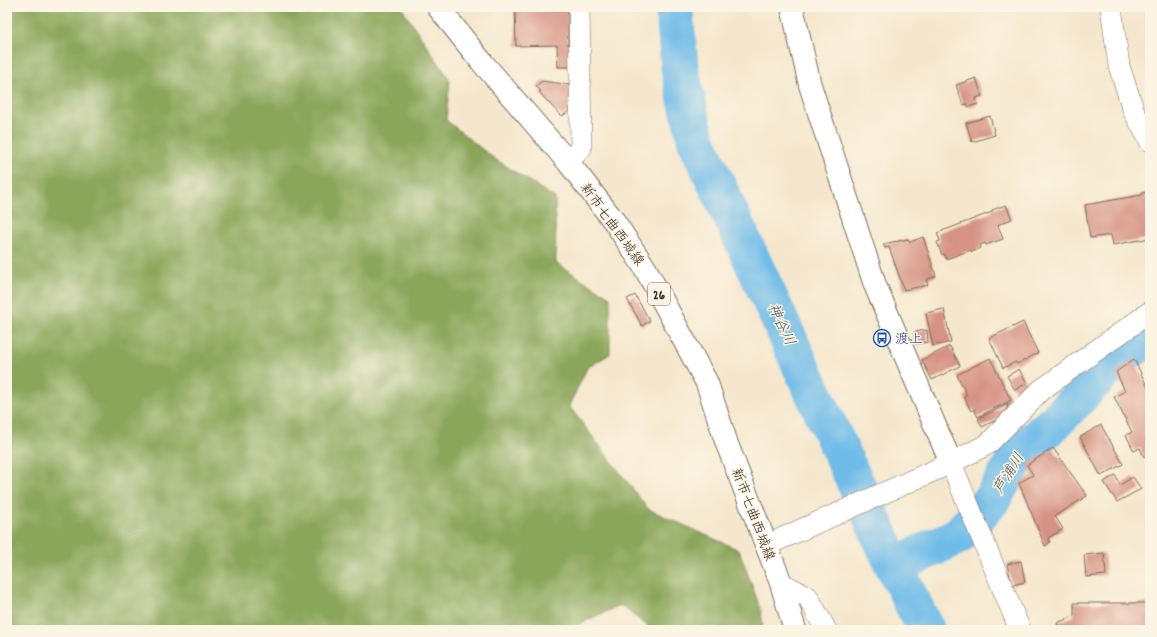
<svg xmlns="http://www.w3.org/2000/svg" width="1157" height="637" viewBox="0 0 1157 637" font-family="Dekko,'Klee One',sans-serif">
<rect width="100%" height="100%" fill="#fcf5e5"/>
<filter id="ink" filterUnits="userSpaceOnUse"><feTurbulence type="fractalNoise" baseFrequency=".025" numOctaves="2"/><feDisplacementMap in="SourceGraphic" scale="8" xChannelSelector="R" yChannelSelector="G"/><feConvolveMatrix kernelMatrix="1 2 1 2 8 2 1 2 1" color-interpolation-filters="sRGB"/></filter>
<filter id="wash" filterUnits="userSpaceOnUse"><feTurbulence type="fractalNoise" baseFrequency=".012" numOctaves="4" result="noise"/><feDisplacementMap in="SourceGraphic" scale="16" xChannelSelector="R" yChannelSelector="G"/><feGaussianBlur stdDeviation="0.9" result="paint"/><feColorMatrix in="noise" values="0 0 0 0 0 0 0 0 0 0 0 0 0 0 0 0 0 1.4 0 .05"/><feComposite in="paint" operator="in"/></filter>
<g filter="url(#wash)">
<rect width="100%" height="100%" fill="#f5e7cd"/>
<!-- forest -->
<path fill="#8aa65a" stroke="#62683c" d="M 7,7 L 401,7 L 450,80 L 446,120 L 492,157 L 555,198 L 556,263 L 610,297 L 610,354 L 587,368 L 569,406 L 648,509 L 739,550 L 761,610 L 763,630 L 714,630 L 713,627 L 653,630 L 620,605 L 579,624 L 577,630 L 7,630 Z"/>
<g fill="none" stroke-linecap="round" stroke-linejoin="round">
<!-- river -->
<g stroke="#6fbce9" stroke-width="38">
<path d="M 674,7 L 680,71 L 696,140 L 894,566 L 926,630"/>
<path d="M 894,566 L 958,536 L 991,501 L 1022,449 L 1053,424 L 1114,361 L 1150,337"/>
</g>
</g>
<g id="blocks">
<!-- building -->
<g fill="#d69384">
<path d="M 568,10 L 568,45 L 572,45 L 572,67 L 558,67 L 557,45 L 516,46 L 515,11 Z"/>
<path d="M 976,78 L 982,96 L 976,98 L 978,104 L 968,107 L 968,104 L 964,105 L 962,102 L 956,85 Z"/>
<path d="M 542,81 L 572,85 L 573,107 L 564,115 L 561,116 L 539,92 L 541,91 L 536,86 Z"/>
<path d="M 990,116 L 995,135 L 972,142 L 966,123 Z"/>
<path d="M 1150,192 L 1150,238 L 1113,245 L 1111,235 L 1090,238 L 1085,205 L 1142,195 L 1142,193 Z"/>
<path d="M 1006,205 L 1012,219 L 998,225 L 1003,239 L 986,245 L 985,243 L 980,245 L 981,248 L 972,252 L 971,250 L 946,259 L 944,254 L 942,255 L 937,242 L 940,241 L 937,233 L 992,212 L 992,210 Z"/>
<path d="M 923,237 L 936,276 L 926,280 L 928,285 L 904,290 L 889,247 L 885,248 L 883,244 L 908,239 L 910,242 Z"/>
<path d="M 635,295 L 650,321 L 642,326 L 627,299 Z"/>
<path d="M 944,309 L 951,342 L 933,346 L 926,313 Z"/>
<path d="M 1023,322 L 1038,353 L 1017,364 L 1016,362 L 1003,368 L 989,338 Z"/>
<path d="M 927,330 L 928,342 L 916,344 L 914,332 Z"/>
<path d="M 950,346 L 960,366 L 932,380 L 922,360 Z"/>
<path d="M 990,358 L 1011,400 L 978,417 L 974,409 L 971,411 L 964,397 L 967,395 L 957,375 Z"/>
<path d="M 1134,359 L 1150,392 L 1150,454 L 1144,457 L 1140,448 L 1134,451 L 1126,435 L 1132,432 L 1114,397 L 1125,391 L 1116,372 Z"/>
<path d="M 1019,369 L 1027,383 L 1015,390 L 1007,376 Z"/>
<path d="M 1009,403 L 1004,416 L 982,427 L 978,419 Z"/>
<path d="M 1101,425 L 1123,464 L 1101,476 L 1080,437 Z"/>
<path d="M 1053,448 L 1087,496 L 1055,516 L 1063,529 L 1048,538 L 1050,542 L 1045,546 L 1019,483 L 1033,475 L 1027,465 Z"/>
<path d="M 1115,475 L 1120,485 L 1133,477 L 1141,489 L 1117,502 L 1104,482 Z"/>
<path d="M 1104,553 L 1106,575 L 1086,577 L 1084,555 Z"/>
<path d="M 1021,561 L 1025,582 L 1012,585 L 1007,564 Z"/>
<path d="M 1074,603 L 1150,603 L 1150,630 L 1060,630 L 1057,623 L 1074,616 Z"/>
</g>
</g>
</g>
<g filter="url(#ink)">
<use href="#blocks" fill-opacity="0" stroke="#7c6c5b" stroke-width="1"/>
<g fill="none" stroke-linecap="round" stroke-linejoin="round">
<!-- street casing -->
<g stroke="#7c6c5b" stroke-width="22">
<g id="street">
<path d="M 1111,7 L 1119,66 L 1134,112 L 1150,141"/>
<path d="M 568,162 L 581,148 L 579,7"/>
<path d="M 951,463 L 1020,630"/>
<path d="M 767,545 L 951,463 L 988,444 L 1041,390 L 1150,312"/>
<path d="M 781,583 L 808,597 L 826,630"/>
</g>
</g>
<!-- secondary casing -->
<g stroke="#7c6c5b" stroke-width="24">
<path id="secondary" d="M 792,7 L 810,85 L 875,285 L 951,463"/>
</g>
<!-- primary casing -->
<g stroke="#7c6c5b" stroke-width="24">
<path id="primary" d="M 438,7 L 481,61 L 568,162 L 614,221 L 645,268 L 707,383 L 727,444 L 781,583 L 795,630"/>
</g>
<!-- street -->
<use href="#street" stroke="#fff" stroke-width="21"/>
<!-- secondary -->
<use href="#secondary" stroke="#fff" stroke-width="22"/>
<!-- primary -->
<use href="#primary" stroke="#fff" stroke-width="22"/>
</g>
</g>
<!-- icons -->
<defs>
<g id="bus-ring" transform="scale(0.9)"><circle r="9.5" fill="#fcf5e5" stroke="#1a4fb4" stroke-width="1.5"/><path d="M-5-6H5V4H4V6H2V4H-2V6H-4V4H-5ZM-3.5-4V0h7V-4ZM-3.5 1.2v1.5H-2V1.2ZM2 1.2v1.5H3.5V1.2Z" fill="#1a4fb4"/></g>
</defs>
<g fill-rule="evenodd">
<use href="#bus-ring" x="882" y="338"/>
</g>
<g text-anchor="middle" stroke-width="3" stroke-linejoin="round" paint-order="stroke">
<!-- shield labels -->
<rect fill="#fcf5e5" stroke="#75675a" stroke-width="1" x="648" y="283" width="22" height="22" rx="3"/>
<g font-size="13" font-weight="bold" fill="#3b2a1e">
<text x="659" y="299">26</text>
</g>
<!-- street labels -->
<g font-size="14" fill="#3b2a1e" stroke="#fcf5e5">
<text transform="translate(613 224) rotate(54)" y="5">新市七曲西城線</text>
<text transform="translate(754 514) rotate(69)" y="5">新市七曲西城線</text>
</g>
<!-- transit labels -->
<g font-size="14" fill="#164399" stroke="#fcf5e5" text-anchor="start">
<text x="895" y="343">渡上</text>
</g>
<!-- water labels -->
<g font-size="15" font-style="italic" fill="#4b565b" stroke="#fcf5e5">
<text transform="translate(782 324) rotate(65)" y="5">神谷川</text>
<text transform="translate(1008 473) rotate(-58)" y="5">芦浦川</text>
</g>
</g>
<!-- margin -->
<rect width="1157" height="637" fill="none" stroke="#fcf5e5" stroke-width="24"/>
</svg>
